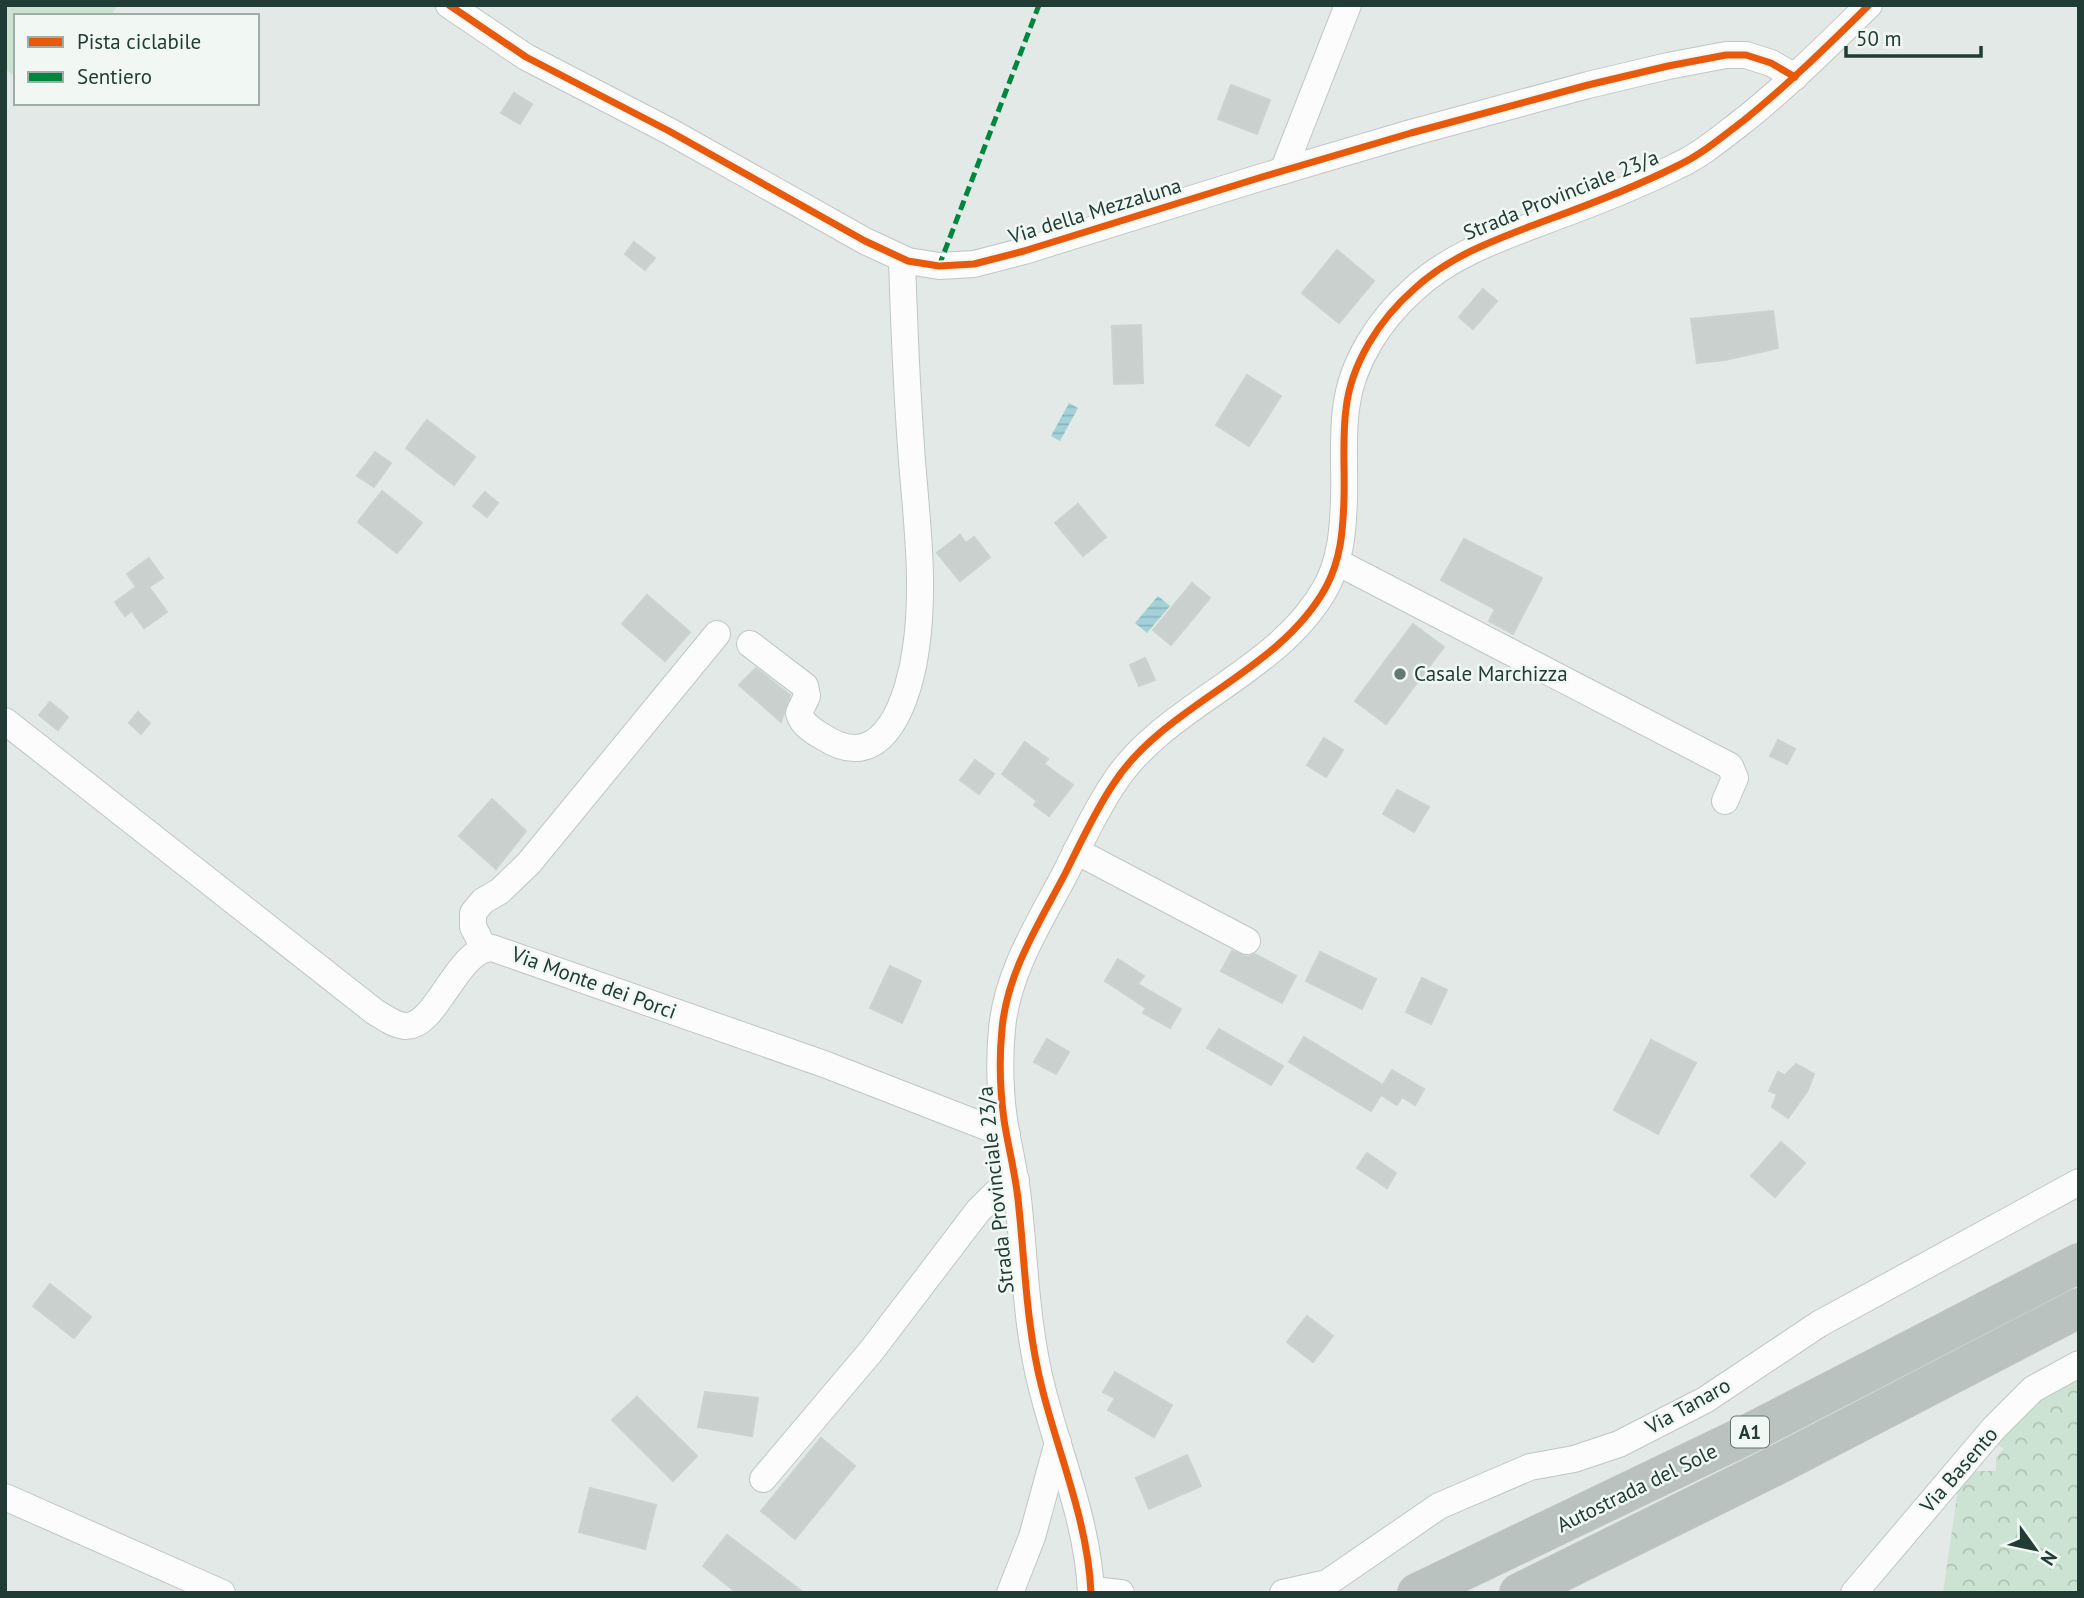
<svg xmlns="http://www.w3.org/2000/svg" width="2084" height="1598" viewBox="0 0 2084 1598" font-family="'PT Sans',sans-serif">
<defs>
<pattern id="forest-crowns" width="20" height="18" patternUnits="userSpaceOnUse" patternTransform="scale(1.75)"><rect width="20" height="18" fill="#cce2d2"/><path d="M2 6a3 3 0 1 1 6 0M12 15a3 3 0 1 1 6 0" fill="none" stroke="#afc3b5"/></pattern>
<pattern id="water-rules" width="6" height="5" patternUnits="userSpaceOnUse" patternTransform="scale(1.75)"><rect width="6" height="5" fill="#a3d1d8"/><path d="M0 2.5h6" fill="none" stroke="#8cb4ba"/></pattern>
</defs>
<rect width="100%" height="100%" fill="#e3e9e6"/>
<!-- grass -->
<path fill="#cce2d2" d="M 5,5 L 118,5 L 110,16 L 16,16 L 16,77 L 5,69 Z"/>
<!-- forest -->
<path fill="url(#forest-crowns)" d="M 2079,1374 L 2079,1593 L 1943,1593 L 1959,1482 L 1975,1471 L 1996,1471 L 1996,1457 L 2004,1449 L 1998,1445 L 2000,1434 L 2052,1388 Z"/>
<!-- water -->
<g fill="url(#water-rules)">
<path d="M 1069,403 L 1078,408 L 1060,441 L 1051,436 Z"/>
<path d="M 1158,596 L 1170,606 L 1147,633 L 1135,623 Z"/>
</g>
<!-- building -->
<g fill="#cad0cd" stroke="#ccd2cf" stroke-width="2">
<path d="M 1231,85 L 1270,100 L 1257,134 L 1218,119 Z"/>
<path d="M 514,93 L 532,104 L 520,124 L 501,113 Z"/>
<path d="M 634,242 L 655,258 L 645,270 L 625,254 Z"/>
<path d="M 1337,250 L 1374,281 L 1339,323 L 1302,293 Z"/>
<path d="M 1483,289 L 1497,301 L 1473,329 L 1459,317 Z"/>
<path d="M 1773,311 L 1778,348 L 1725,360 L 1697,363 L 1691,319 Z"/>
<path d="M 1141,325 L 1143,383 L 1114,384 L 1112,326 Z"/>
<path d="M 1247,375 L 1281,396 L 1249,446 L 1216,425 Z"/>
<path d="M 427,420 L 475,457 L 454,485 L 406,448 Z"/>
<path d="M 375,452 L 391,463 L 374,487 L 357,476 Z"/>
<path d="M 382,491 L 422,523 L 397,553 L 358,522 Z"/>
<path d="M 485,492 L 498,503 L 487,517 L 473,506 Z"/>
<path d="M 1078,504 L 1106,537 L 1083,556 L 1055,523 Z"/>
<path d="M 960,535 L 966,543 L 974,537 L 990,557 L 960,581 L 937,553 Z"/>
<path d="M 1464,539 L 1542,578 L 1513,634 L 1489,621 L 1495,609 L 1441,580 Z"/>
<path d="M 149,558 L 163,578 L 149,587 L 167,612 L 144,628 L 132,611 L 125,616 L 115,602 L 136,587 L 127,574 Z"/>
<path d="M 1192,583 L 1210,598 L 1171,645 L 1153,630 Z"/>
<path d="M 647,595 L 690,632 L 665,661 L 622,624 Z"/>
<path d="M 1413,624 L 1444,647 L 1386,724 L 1355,701 Z"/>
<path d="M 1145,658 L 1155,680 L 1139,686 L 1130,665 Z"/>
<path d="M 756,668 L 790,695 L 781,722 L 739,685 Z"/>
<path d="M 50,702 L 68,717 L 58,730 L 39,715 Z"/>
<path d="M 138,712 L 150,723 L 141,734 L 129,723 Z"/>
<path d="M 1324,738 L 1343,750 L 1326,777 L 1307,765 Z"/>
<path d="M 1778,740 L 1795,749 L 1787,764 L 1770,756 Z"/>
<path d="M 1025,742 L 1048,759 L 1044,764 L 1073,785 L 1049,816 L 1034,805 L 1037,801 L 1002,774 Z"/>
<path d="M 975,760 L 994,774 L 979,794 L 960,780 Z"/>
<path d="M 1397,790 L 1429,807 L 1414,832 L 1383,814 Z"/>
<path d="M 492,799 L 526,831 L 496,869 L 459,836 Z"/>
<path d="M 1232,951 L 1247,957 L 1255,954 L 1296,976 L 1282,1003 L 1221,971 Z"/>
<path d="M 1320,952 L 1376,979 L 1362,1009 L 1306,981 Z"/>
<path d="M 1118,959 L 1144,976 L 1138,984 L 1181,1009 L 1170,1028 L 1143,1013 L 1146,1008 L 1105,981 Z"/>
<path d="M 890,966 L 921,981 L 902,1023 L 870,1008 Z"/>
<path d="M 1422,978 L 1447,990 L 1431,1024 L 1406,1012 Z"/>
<path d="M 1219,1029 L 1283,1066 L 1271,1085 L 1207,1048 Z"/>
<path d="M 1304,1037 L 1383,1085 L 1392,1070 L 1424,1089 L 1415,1105 L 1402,1097 L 1397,1105 L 1381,1095 L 1371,1111 L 1289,1062 Z"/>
<path d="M 1047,1039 L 1069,1052 L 1056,1074 L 1034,1062 Z"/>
<path d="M 1651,1040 L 1696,1063 L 1658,1134 L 1614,1110 Z"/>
<path d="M 1796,1064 L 1814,1074 L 1808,1090 L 1788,1118 L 1772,1107 L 1777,1094 L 1769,1091 L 1778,1072 L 1785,1075 Z"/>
<path d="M 1781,1142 L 1805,1163 L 1775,1197 L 1751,1176 Z"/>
<path d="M 1367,1153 L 1396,1173 L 1387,1188 L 1357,1168 Z"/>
<path d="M 50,1284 L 91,1317 L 74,1338 L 33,1306 Z"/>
<path d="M 1307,1316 L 1333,1336 L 1313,1362 L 1287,1342 Z"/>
<path d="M 1115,1372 L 1172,1405 L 1154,1437 L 1108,1410 L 1115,1398 L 1103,1392 Z"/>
<path d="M 705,1392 L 758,1398 L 752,1436 L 698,1427 Z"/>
<path d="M 637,1397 L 697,1456 L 673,1481 L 612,1420 Z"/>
<path d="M 821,1438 L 855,1466 L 795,1539 L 761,1511 Z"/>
<path d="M 1187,1455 L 1201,1486 L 1149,1509 L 1136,1478 Z"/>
<path d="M 590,1488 L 656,1505 L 645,1549 L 579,1532 Z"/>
<path d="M 727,1535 L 804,1593 L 737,1593 L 703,1566 Z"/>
</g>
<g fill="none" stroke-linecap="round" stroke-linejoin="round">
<!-- minor casing -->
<g stroke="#c0c6c3" stroke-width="28">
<g id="minor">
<path d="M 449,5 L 526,57 L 669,131 L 865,241 L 908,261 L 939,266 L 974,264 L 1024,251 L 1262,177 L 1411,133 L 1588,85 L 1668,66 L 1726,55 L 1746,55 L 1771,63 L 1795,77"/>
<path d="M 1283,171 L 1348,5"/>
<path d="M 1337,562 L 1730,766 L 1735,778 L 1725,801"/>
<path d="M 750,644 L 805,686 L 807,696 L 799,713 C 802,725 814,732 825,738 C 886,777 910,693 916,648 C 925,586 917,523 912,461 C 907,394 904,326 902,259"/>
<path d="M 5,721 L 375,1012 C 384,1017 394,1025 405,1026 C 437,1028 456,949 492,948 L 824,1064 L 1007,1135"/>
<path d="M 1076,851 L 1247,941"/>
<path d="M 484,948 L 473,927 L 473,913 L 483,901 L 500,891 L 529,863 L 717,634"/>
<path d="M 763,1479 L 872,1350 L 978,1211 L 998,1191 L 1016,1180"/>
<path d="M 5,1497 L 222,1593"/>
<path d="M 1091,1590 L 1121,1593"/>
<path d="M 1010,1593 L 1032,1537 L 1058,1442"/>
<path d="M 1091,1593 C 1088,1522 1059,1456 1042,1388 C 1026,1326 1025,1262 1018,1199 C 1015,1172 1008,1146 1004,1120 C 1000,1090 999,1059 1002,1029 C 1007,972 1040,922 1066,872 C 1081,842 1095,811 1114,783 C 1165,704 1279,673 1326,587 C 1341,559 1343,530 1344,499 C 1345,469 1342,438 1346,409 C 1351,363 1380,319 1414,289 C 1452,254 1500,238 1547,220 C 1591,204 1635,187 1677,166 C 1701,155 1722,137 1743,121 C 1788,85 1828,45 1869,5"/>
<path d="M 1283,1593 L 1327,1583 L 1439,1506 L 1530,1467 L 1574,1459 L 1619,1444 L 1705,1400 L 1819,1324 L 2079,1182"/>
<path d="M 1854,1593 L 1994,1428 L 2033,1389 L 2079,1364"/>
</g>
</g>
<!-- highway casing -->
<g stroke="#bcc5c2" stroke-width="40">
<g id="highway">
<path d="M 1417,1593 L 1746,1435 L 2079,1263"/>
<path d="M 1519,1593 L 1773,1467 L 2079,1308"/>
</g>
</g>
<!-- minor -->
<use href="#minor" stroke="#fbfcfb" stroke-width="26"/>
<!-- highway -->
<use href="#highway" stroke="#bac2c0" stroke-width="38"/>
<!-- quiet -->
<path stroke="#00873e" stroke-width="5" stroke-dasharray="10 5" stroke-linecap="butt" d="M 939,266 L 1039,5"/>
<!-- cycleway casing -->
<g stroke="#f1f8f4" stroke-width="11">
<g id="cycleway">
<path d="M 449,5 L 526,57 L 669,131 L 865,241 L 908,261 L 939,266 L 974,264 L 1024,251 L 1262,177 L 1411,133 L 1588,85 L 1668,66 L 1726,55 L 1746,55 L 1771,63 L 1795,77"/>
<path d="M 1091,1593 C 1088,1522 1059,1456 1042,1388 C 1026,1326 1025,1262 1018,1199 C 1015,1172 1008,1146 1004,1120 C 1000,1090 999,1059 1002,1029 C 1007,972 1040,922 1066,872 C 1081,842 1095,811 1114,783 C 1165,704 1279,673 1326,587 C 1341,559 1343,530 1344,499 C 1345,469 1342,438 1346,409 C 1351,363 1380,319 1414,289 C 1452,254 1500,238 1547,220 C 1591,204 1635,187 1677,166 C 1701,155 1722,137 1743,121 C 1788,85 1828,45 1869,5"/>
</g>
</g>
<!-- cycleway -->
<use href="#cycleway" stroke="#e8590c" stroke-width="7"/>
</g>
<!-- markers -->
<circle fill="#657973" stroke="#f1f8f4" stroke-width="2.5" cx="1400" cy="674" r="7"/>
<g text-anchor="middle" stroke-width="5" stroke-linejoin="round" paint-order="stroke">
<!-- shield labels -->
<rect fill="#f1f8f4" stroke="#5f746e" stroke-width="2" x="1731" y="1416.5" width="38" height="31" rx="5"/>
<g font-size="19" font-weight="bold" fill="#213c35">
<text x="1750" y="1439">A1</text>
</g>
<!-- street labels -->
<g font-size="21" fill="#213c35" stroke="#f1f8f4">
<text transform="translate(1561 195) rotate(-22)" y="7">Strada Provinciale 23/a</text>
<text transform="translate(1095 211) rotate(-17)" y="7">Via della Mezzaluna</text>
<text transform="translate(594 983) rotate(20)" y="7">Via Monte dei Porci</text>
<text transform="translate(996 1190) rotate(-96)" y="7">Strada Provinciale 23/a</text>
<text transform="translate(1688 1406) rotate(-29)" y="7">Via Tanaro</text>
<text transform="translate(1959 1470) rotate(-49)" y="7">Via Basento</text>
<text transform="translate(1637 1488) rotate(-26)" y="7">Autostrada del Sole</text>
</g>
<!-- poi labels -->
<g font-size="21" fill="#213c35" stroke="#f1f8f4" text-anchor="start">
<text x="1414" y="681">Casale Marchizza</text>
</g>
</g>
<!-- border -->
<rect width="2084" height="1598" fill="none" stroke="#213c35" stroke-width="14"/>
<!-- legend -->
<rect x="14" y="14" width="245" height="91" fill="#f1f8f4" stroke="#9eada8" stroke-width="2"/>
<rect x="28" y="37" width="35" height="10" fill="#e8590c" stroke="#9eada8" stroke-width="2"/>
<text x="77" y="49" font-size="21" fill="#213c35">Pista ciclabile</text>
<rect x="28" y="72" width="35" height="10" fill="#00873e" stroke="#9eada8" stroke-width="2"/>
<text x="77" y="84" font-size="21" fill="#213c35">Sentiero</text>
<!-- north arrow -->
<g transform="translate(2035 1549) rotate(123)" stroke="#f1f8f4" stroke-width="5" paint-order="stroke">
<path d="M0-5L12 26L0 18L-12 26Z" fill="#213c35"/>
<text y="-10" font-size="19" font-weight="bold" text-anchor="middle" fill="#213c35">N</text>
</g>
<!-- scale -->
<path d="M1846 46v10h135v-10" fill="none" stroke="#213c35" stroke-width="3.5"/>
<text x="1856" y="46" font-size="21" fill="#213c35" stroke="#f1f8f4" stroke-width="5" paint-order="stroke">50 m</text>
</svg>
